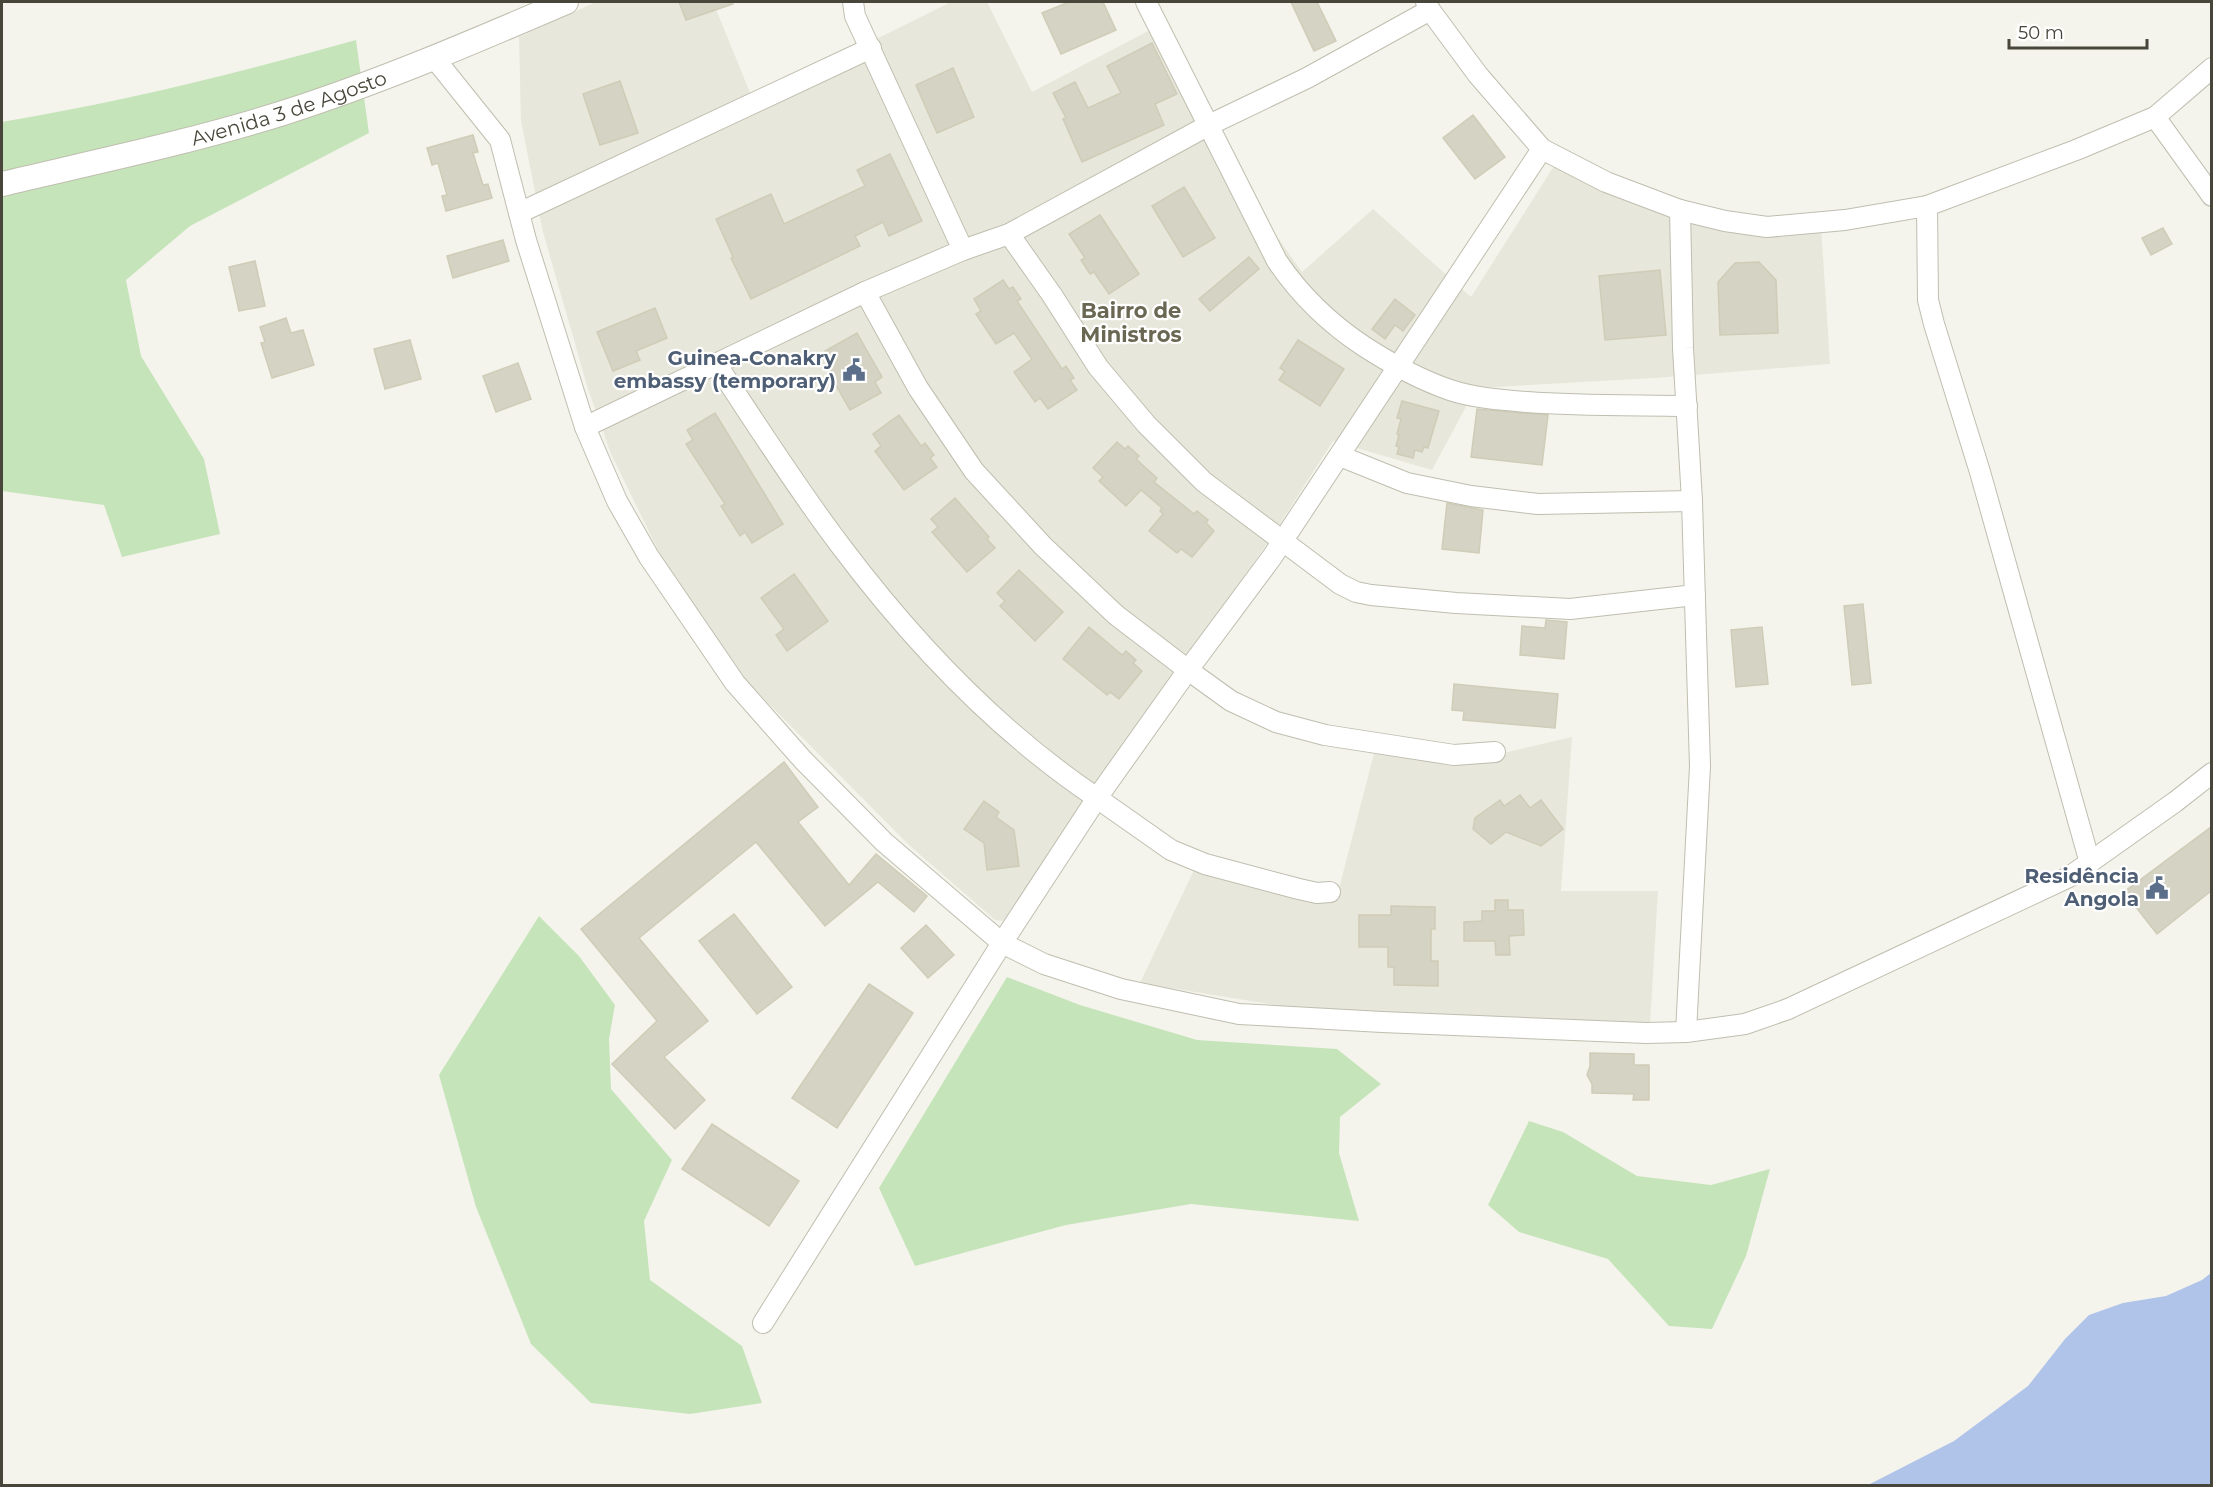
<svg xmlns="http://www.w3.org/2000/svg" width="2213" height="1487" viewBox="0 0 2213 1487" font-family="Montserrat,sans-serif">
<rect width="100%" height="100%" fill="#f4f4ec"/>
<!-- residential -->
<g fill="#e8e7db">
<path d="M 596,2 L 713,2 L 753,100 L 951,2 L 987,2 L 1032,92 L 1152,29 L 1207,138 L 1302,272 L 1373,209 L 1471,297 L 1554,166 L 1692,218 L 1821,226 L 1830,364 L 1655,378 L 1476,388 L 1432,470 L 1333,441 L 1268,542 L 1009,919 L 1003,921 L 995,920 L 910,846 L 749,684 L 664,562 L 611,454 L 588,389 L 543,232 L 521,121 L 519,37 Z"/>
<path d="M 1572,737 L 1561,891 L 1658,891 L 1650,1025 L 1385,1015 L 1293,1008 L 1140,983 L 1195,868 L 1336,900 L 1376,746 L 1466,762 Z"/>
</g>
<!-- green -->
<g fill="#c6e4ba">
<path d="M 356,40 L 369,133 L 190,226 L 126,280 L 141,356 L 204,459 L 220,534 L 122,557 L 104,505 L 2,491 L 2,122 C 122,102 239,73 356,40 Z"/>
<path d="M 539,916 L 579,956 L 615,1005 L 609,1039 L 611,1089 L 672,1160 L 644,1221 L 650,1280 L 742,1346 L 762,1403 L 690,1414 L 591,1403 L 531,1344 L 476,1207 L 439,1075 Z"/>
<path d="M 1007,977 L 1080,1005 L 1197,1040 L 1337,1049 L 1381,1084 L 1340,1117 L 1339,1153 L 1359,1221 L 1191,1204 L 1066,1225 L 915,1266 L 879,1188 Z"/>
<path d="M 1529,1121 L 1563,1132 L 1637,1176 L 1711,1185 L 1770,1169 L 1746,1256 L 1712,1329 L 1669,1326 L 1608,1259 L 1519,1232 L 1488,1205 Z"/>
</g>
<!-- water -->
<path fill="#b0c3e9" d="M 2211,1273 L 2211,1485 L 1868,1485 L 1954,1441 L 2028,1386 L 2065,1339 L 2089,1315 L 2123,1303 L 2166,1296 L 2202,1280 Z"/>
<!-- building -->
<g fill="#d5d3c3" stroke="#cfccb7" stroke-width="1.5">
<path d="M 679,2 L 733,2 L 733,4 L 686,20 Z"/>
<path d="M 1069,2 L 1103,2 L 1116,30 L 1061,54 L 1042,13 Z"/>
<path d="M 1291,2 L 1317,2 L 1336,41 L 1314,51 Z"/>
<path d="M 1152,43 L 1177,94 L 1155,104 L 1164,125 L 1082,162 L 1063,119 L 1066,118 L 1053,93 L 1075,82 L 1088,108 L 1121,93 L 1107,66 Z"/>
<path d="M 953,68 L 974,117 L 937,133 L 916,85 Z"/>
<path d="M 620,81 L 638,133 L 600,145 L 583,94 Z"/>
<path d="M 1473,115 L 1505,157 L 1475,179 L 1443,138 Z"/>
<path d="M 473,135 L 478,152 L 473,153 L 483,185 L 488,184 L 492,198 L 446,211 L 442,196 L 447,195 L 438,163 L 432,165 L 427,148 Z"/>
<path d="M 890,154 L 922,221 L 889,236 L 883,222 L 855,236 L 860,246 L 751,299 L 731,258 L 733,257 L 716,219 L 771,194 L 784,224 L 865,186 L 857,170 Z"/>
<path d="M 1184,187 L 1215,238 L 1183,257 L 1152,206 Z"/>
<path d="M 1100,215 L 1139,274 L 1109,294 L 1094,272 L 1090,274 L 1081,260 L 1085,258 L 1069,234 Z"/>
<path d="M 2163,228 L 2172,244 L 2151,255 L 2142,238 Z"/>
<path d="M 503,240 L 509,261 L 453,278 L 447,256 Z"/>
<path d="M 1249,257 L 1259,269 L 1210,311 L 1199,299 Z"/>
<path d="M 255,261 L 265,306 L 239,311 L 229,267 Z"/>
<path d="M 1759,262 L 1776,280 L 1778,333 L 1720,335 L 1718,282 L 1735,263 Z"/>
<path d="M 1660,270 L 1666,335 L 1605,340 L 1599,276 Z"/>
<path d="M 1003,280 L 1009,289 L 1013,287 L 1021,299 L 1017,301 L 1062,369 L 1066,366 L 1074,378 L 1070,380 L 1077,390 L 1048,409 L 1040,398 L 1035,402 L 1014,372 L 1032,359 L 1014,333 L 996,344 L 976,314 L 981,311 L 974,299 Z"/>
<path d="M 1395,299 L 1415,315 L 1403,331 L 1395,325 L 1385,339 L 1372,329 Z"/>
<path d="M 655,308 L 667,338 L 636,351 L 640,360 L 613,371 L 597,332 Z"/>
<path d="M 286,318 L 291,333 L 303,330 L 314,365 L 272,378 L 261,343 L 265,342 L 260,327 Z"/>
<path d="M 857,333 L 882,377 L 875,382 L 881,393 L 850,410 L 824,364 L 831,361 L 825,351 Z"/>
<path d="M 410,340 L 421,379 L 385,389 L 374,349 Z"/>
<path d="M 1298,340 L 1344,369 L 1320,406 L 1279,380 L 1285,371 L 1280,368 Z"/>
<path d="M 518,363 L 531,399 L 496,412 L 483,376 Z"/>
<path d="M 1402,401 L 1439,411 L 1428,448 L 1424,447 L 1422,452 L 1415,450 L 1413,458 L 1397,454 L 1399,447 L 1396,446 L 1399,435 L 1397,434 L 1401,419 L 1397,418 Z"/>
<path d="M 1477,409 L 1548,415 L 1542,465 L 1471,457 Z"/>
<path d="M 715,413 L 783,524 L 752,543 L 745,532 L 740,536 L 721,506 L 725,504 L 686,444 L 693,440 L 687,430 Z"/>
<path d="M 899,415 L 921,446 L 925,443 L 934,455 L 930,458 L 937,467 L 904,490 L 875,451 L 881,446 L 873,434 Z"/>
<path d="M 1117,442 L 1125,449 L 1128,446 L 1139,456 L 1136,459 L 1157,478 L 1154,482 L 1194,514 L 1197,511 L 1208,520 L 1206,523 L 1214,531 L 1192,557 L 1181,549 L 1177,553 L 1149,531 L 1163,514 L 1160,511 L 1162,508 L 1141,490 L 1126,506 L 1099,481 L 1103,477 L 1093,468 Z"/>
<path d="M 955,498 L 989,537 L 987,539 L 995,548 L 967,572 L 932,532 L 938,527 L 931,519 Z"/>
<path d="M 1447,503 L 1483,510 L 1479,553 L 1442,549 Z"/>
<path d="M 1019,570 L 1063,612 L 1035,641 L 1000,606 L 1005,601 L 997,593 Z"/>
<path d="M 794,574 L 828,621 L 787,651 L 776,635 L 784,629 L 761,598 Z"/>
<path d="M 1863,604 L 1871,683 L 1852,685 L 1844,606 Z"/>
<path d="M 1546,620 L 1567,622 L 1564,659 L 1520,655 L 1522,626 L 1545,628 Z"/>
<path d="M 1089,627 L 1122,655 L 1126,651 L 1136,660 L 1133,663 L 1142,671 L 1119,699 L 1110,692 L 1107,695 L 1063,659 Z"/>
<path d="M 1762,627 L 1768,684 L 1736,687 L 1731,630 Z"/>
<path d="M 1454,684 L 1558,694 L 1555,728 L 1463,720 L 1464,711 L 1452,710 Z"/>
<path d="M 784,762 L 818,807 L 798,822 L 849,885 L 876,854 L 927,896 L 914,912 L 878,882 L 825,926 L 756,842 L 639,938 L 708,1021 L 664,1057 L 705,1100 L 675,1129 L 612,1064 L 657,1021 L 581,929 Z"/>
<path d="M 1520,795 L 1530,808 L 1541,800 L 1563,829 L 1541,846 L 1506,832 L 1491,844 L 1473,829 L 1475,818 L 1500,800 L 1504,806 Z"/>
<path d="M 984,801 L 999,812 L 996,817 L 1014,830 L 1019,866 L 987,870 L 984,843 L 964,829 Z"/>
<path d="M 2211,827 L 2211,891 L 2157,934 L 2124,892 Z"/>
<path d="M 1495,900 L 1508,900 L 1508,910 L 1523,910 L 1524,935 L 1509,936 L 1510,955 L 1496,955 L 1495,941 L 1464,941 L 1464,922 L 1482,921 L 1482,911 L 1495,911 Z"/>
<path d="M 1391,906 L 1435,907 L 1435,929 L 1431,929 L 1431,961 L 1438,961 L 1438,986 L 1394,985 L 1394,967 L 1388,967 L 1388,947 L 1359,947 L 1359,915 L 1391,915 Z"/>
<path d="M 734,914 L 792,987 L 757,1014 L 699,941 Z"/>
<path d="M 926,925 L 954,955 L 928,978 L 901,948 Z"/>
<path d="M 869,984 L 913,1013 L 837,1128 L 792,1098 Z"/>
<path d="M 1590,1053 L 1634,1054 L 1634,1065 L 1649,1065 L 1649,1100 L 1633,1100 L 1634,1094 L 1592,1093 L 1592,1084 L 1587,1075 L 1590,1066 Z"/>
<path d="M 712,1124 L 799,1181 L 769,1226 L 682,1169 Z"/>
</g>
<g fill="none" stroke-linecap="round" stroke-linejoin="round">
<!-- minor casing -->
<g stroke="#bfbeaf" stroke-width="22">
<g id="minor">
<path d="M 853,2 L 855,16 L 963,250"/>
<path d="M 1146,2 L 1277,261 C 1300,295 1330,324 1365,347 C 1393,365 1418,379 1450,390 C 1474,398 1501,400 1527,402 C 1580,406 1633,405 1687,406"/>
<path d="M 1426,2 L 1430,10 L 1478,75 L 1542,149 L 1606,182 L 1680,210 L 1725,221 L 1767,227 L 1845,220 L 1927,206 L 2076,150 L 2155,117 L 2212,196"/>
<path d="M 435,59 L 500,140 L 526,240 L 585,427 L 617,501 L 649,557 L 735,683 L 803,760 L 884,842 L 1002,943 L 1044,964 L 1121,989 L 1239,1014 L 1382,1022 L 1646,1033 L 1686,1032 L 1745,1024 L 1788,1009 L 2069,877 L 2175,802 L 2212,773"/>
<path d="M 2155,117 L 2212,68"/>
<path d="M 1927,206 L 1928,300 L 1934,324 L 1980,472 L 2090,863"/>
<path d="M 1680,210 L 1683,348 L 1692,501 L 1700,766 L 1686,1032"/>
<path d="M 519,213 L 871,48"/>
<path d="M 1009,234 L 1052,295 L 1098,367 L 1146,424 L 1204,482 L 1340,584 L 1356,592 L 1371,595 L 1456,603 L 1570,609 L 1695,595"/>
<path d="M 865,292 L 918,388 L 974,471 L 1043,546 L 1116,615 L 1188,670 L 1231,701 L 1276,722 L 1325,735 L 1454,755 L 1495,752"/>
<path d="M 717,365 C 757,425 796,487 840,545 C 912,641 997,731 1097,798 L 1002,943 L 763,1323"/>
<path d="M 585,427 L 865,292 L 963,250 L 1009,234 L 1209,125 L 1307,78 L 1430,10"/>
<path d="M 1340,456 L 1407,483 L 1471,496 L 1538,504 L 1692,501"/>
<path d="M 1330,892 L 1317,893 L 1299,889 L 1205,864 L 1171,850 L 1097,798 L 1188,670 L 1272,557 L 1542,149"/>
</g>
</g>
<!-- tertiary casing -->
<g stroke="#bfbeaf" stroke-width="26">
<g id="tertiary">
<path id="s1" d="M 2,184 C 95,162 191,142 283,113 C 380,82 473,42 566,2"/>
</g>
</g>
<!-- minor -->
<use href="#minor" stroke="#fff" stroke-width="20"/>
<!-- tertiary -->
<use href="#tertiary" stroke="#fff" stroke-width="24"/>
</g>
<!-- icons -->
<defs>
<g id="civic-bare" transform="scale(1.8)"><path d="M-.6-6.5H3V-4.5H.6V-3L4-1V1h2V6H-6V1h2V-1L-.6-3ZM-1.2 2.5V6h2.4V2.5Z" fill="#5c6f8a" stroke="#fff" stroke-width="2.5" paint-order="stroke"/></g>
</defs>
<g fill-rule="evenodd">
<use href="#civic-bare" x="854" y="370"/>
<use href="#civic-bare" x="2157" y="888"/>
</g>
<g text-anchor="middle" stroke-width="4.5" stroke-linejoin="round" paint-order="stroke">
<!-- street labels -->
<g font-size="20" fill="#48463a" stroke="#fff">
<text dy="7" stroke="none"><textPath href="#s1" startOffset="297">Avenida 3 de Agosto</textPath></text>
</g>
<!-- service labels -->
<g font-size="20" font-weight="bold" fill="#4e5e75" stroke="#fff" text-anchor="end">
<text x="836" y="365">Guinea-Conakry<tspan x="836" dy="23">embassy (temporary)</tspan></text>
<text x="2139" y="883">Residência<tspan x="2139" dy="23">Angola</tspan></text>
</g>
<!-- neighbourhood labels -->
<g font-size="21" font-weight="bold" fill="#6a6753" stroke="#fff">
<text x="1131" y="318">Bairro de<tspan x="1131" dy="24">Ministros</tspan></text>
</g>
</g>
<!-- border -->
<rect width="2213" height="1487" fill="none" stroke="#48463a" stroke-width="6"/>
<!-- scale -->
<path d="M2009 39v9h138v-9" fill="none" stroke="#48463a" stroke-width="3"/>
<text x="2018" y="39" font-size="18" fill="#48463a" stroke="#ffffff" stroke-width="4.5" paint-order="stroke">50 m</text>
</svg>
